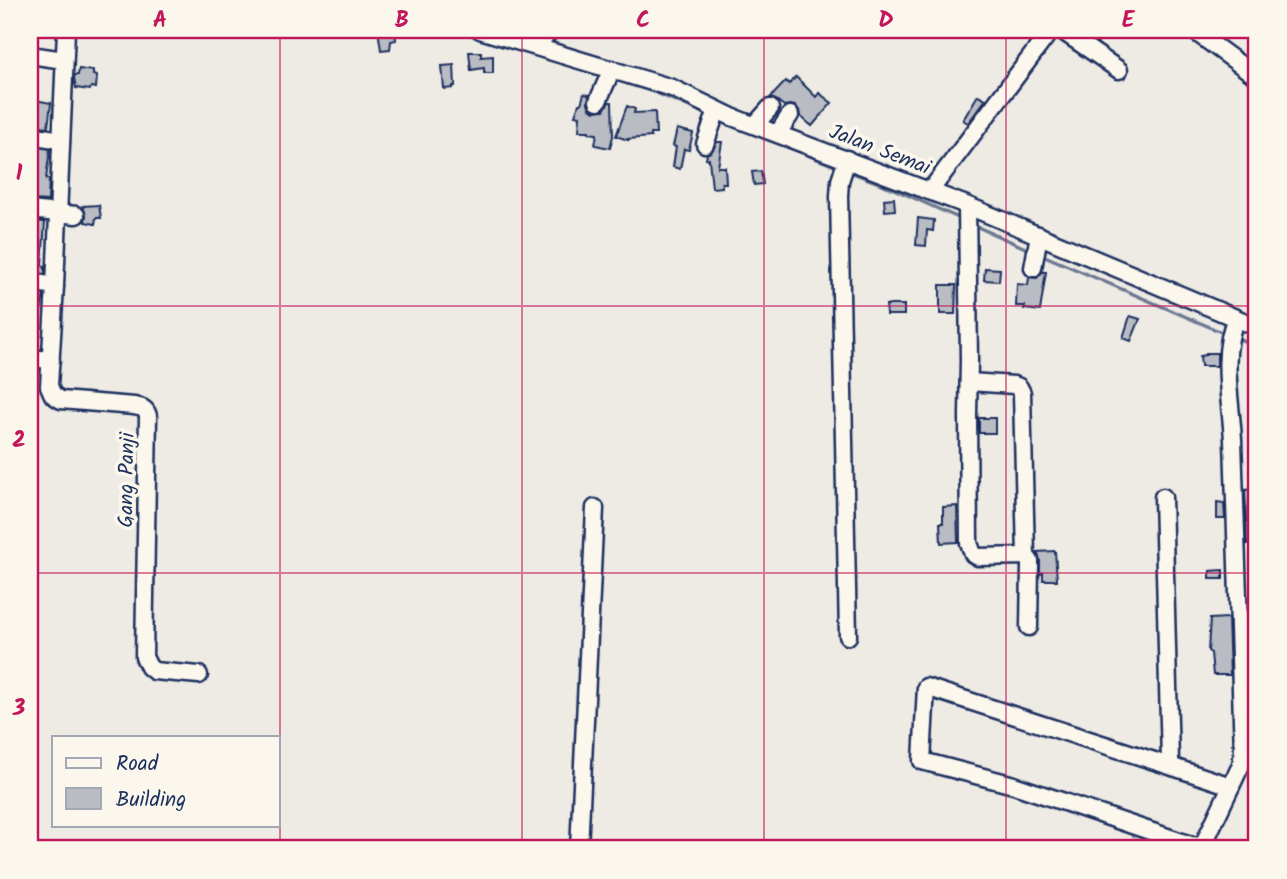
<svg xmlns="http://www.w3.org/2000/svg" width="1287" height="879" viewBox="0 0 1287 879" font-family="Kalam,sans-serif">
<rect width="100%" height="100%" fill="#eeebe4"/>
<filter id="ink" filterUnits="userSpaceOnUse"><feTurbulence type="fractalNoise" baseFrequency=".0143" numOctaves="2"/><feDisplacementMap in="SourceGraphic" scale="14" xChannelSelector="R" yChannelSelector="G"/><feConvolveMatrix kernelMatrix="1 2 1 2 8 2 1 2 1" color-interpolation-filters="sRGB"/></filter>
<g filter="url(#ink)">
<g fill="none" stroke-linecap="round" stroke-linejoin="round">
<!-- stream -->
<g stroke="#6d7892" stroke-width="3.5">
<path d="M 456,30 L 479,37"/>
<path d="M 543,57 L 602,76"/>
<path d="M 613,79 L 654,92 L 711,116"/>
<path d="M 740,128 L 840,168"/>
<path d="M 848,171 L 887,186 L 963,220"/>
<path d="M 973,225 L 1030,250"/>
<path d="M 1040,254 L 1226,334"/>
<path d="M 1237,338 L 1257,347"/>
</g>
</g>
<!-- building -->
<g fill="#b9bcc3" stroke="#1b2f5e" stroke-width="2">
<path d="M 378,30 L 395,30 L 396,40 L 391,41 L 390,49 L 381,50 Z"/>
<path d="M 469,52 L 481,52 L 481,57 L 493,56 L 493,73 L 484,73 L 484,68 L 471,70 Z"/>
<path d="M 454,65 L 455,86 L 453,86 L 453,88 L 444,89 L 442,66 Z"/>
<path d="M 79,69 L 93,71 L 93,75 L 97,76 L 96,88 L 91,87 L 90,90 L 76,88 L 74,78 L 75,75 L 78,75 Z"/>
<path d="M 796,77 L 816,97 L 819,93 L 832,103 L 812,126 L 800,116 L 799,110 L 795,106 L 790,105 L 784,106 L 776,100 L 770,98 L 786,81 L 789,84 Z"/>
<path d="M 584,94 L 589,95 L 588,103 L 590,108 L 594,111 L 604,110 L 609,102 L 612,102 L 613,136 L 610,148 L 595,145 L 597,134 L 589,133 L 589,131 L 579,131 L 580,116 L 575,115 L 579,104 L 581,104 Z"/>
<path d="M 978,95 L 986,99 L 968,123 L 963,120 Z"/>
<path d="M 35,100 L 51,103 L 48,127 L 30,125 L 30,114 L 32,115 Z"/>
<path d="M 627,106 L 635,109 L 634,113 L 655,112 L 656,134 L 651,134 L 651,137 L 628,139 L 628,140 L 616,136 Z"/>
<path d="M 677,129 L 693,133 L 689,150 L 684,149 L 680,169 L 673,167 L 676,147 L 673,146 Z"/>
<path d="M 717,142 L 722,142 L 718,167 L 725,167 L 726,183 L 722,183 L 722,187 L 712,188 L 709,159 L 706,159 L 707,154 L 712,151 Z"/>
<path d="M 30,146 L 50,149 L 46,179 L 49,179 L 48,201 L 30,200 Z"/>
<path d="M 761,171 L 763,184 L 754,185 L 752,172 Z"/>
<path d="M 894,198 L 895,210 L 885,211 L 884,199 Z"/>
<path d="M 99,205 L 101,218 L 96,218 L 95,224 L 85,222 L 86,215 L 83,206 Z"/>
<path d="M 918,218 L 934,220 L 933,231 L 927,230 L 926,246 L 916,245 Z"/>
<path d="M 30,221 L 45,222 L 42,264 L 43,266 L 45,267 L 45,274 L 30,272 Z"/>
<path d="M 985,268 L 1000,269 L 999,281 L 984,280 Z"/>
<path d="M 1042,272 L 1046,272 L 1040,311 L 1024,309 L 1025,306 L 1016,306 L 1017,284 L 1028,285 L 1029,277 L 1037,278 Z"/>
<path d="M 940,285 L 956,285 L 955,314 L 940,314 Z"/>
<path d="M 30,293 L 44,295 L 39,319 L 30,317 Z"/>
<path d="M 886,305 L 904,305 L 904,315 L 887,315 Z"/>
<path d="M 1130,316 L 1140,319 L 1131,341 L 1123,338 Z"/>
<path d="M 1206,353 L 1217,353 L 1217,366 L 1201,366 L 1200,356 L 1206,355 Z"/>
<rect x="979" y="418" width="16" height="15"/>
<path d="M 1255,489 L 1257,544 L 1247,544 L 1245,490 Z"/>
<path d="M 1217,502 L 1224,503 L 1225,519 L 1217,519 Z"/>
<path d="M 957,506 L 958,542 L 941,543 L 940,523 L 943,523 L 943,507 Z"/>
<path d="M 1055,551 L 1057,580 L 1043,580 L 1043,573 L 1040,574 L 1040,560 L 1037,552 Z"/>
<path d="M 1223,570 L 1223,579 L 1210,579 L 1210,571 Z"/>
<path d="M 1228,618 L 1230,675 L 1213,675 L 1211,653 L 1208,651 L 1210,619 Z"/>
</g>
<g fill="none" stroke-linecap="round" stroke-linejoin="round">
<!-- minor casing -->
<g stroke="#1b2f5e" stroke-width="21">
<g id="minor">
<path d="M 66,30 L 55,286 L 49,386 L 53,395 L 61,400 L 134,406 C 141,407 146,408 148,416 L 144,657 L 149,667 L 154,671 L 199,675"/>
<path d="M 480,30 L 672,88 L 732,117 L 961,203 L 1257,327"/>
<path d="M 1061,30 L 1119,70"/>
<path d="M 1193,30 L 1257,77"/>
<path d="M 536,46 L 551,30"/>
<path d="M 30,55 L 64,60"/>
<path d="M 598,101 L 612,69"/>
<path d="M 755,125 L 770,108"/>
<path d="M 778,133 L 790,115"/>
<path d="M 30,135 L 61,140"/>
<path d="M 705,144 L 717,110"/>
<path d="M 847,159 L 840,181 L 839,196 L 848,636"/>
<path d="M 930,191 L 1051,30"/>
<path d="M 967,206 L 969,360 L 968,414 L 969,543 L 973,554 L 978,557 L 1026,556 L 1030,561 L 1030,565 L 1029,627"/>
<path d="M 30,210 L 76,215"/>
<path d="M 1033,268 L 1039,235"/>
<path d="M 30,282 L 55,286"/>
<path d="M 30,357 L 51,361"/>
<path d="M 969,382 L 1014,385 L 1019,387 L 1022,393 L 1026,556"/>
<path d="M 1163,497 L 1170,761 L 1173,767 L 1231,786"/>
<path d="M 1173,767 L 926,687 L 922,761 L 1014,785 L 1191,845 L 1199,846 L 1204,843 L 1241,765 L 1243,752 C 1240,648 1236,544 1233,440 C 1231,401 1220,355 1236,318"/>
<path d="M 579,849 L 595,508"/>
</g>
</g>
<!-- minor -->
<use href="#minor" stroke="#fbf7ec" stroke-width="16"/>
</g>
</g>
<!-- grid -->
<path fill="none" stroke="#c2185b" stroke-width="2" stroke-opacity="0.55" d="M 280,30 L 280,849M 522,30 L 522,849M 764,30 L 764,849M 1006,30 L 1006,849M 30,306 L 1257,306M 30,573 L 1257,573"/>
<g text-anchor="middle" stroke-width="7" stroke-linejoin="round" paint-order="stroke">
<!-- street labels -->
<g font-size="21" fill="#1b2f5e" stroke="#fbf7ec">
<text transform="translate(880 149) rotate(21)" y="7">Jalan Semai</text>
<text transform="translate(126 480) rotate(-89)" y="7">Gang Panji</text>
</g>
</g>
<!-- margin -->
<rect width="1287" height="879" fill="none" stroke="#fbf7ec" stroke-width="77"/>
<!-- legend -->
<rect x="52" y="736" width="228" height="91" fill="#fbf7ec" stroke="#a1a7b3" stroke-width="2"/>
<rect x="66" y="758" width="35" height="10" fill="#fbf7ec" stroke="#a1a7b3" stroke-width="2"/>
<text x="116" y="770" font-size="21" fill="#1b2f5e">Road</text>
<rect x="66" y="788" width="35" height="21" fill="#b9bcc3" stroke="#a1a7b3" stroke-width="2"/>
<text x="116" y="806" font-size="21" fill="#1b2f5e">Building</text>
<rect x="38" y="38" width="1210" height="802" fill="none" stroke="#c2185b" stroke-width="2.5"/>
<g font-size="23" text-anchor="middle" font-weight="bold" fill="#c2185b">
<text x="160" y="27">A</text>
<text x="402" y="27">B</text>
<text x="643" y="27">C</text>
<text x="886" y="27">D</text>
<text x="1128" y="27">E</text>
<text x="19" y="180">1</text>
<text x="19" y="447">2</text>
<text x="19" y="715">3</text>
</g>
</svg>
